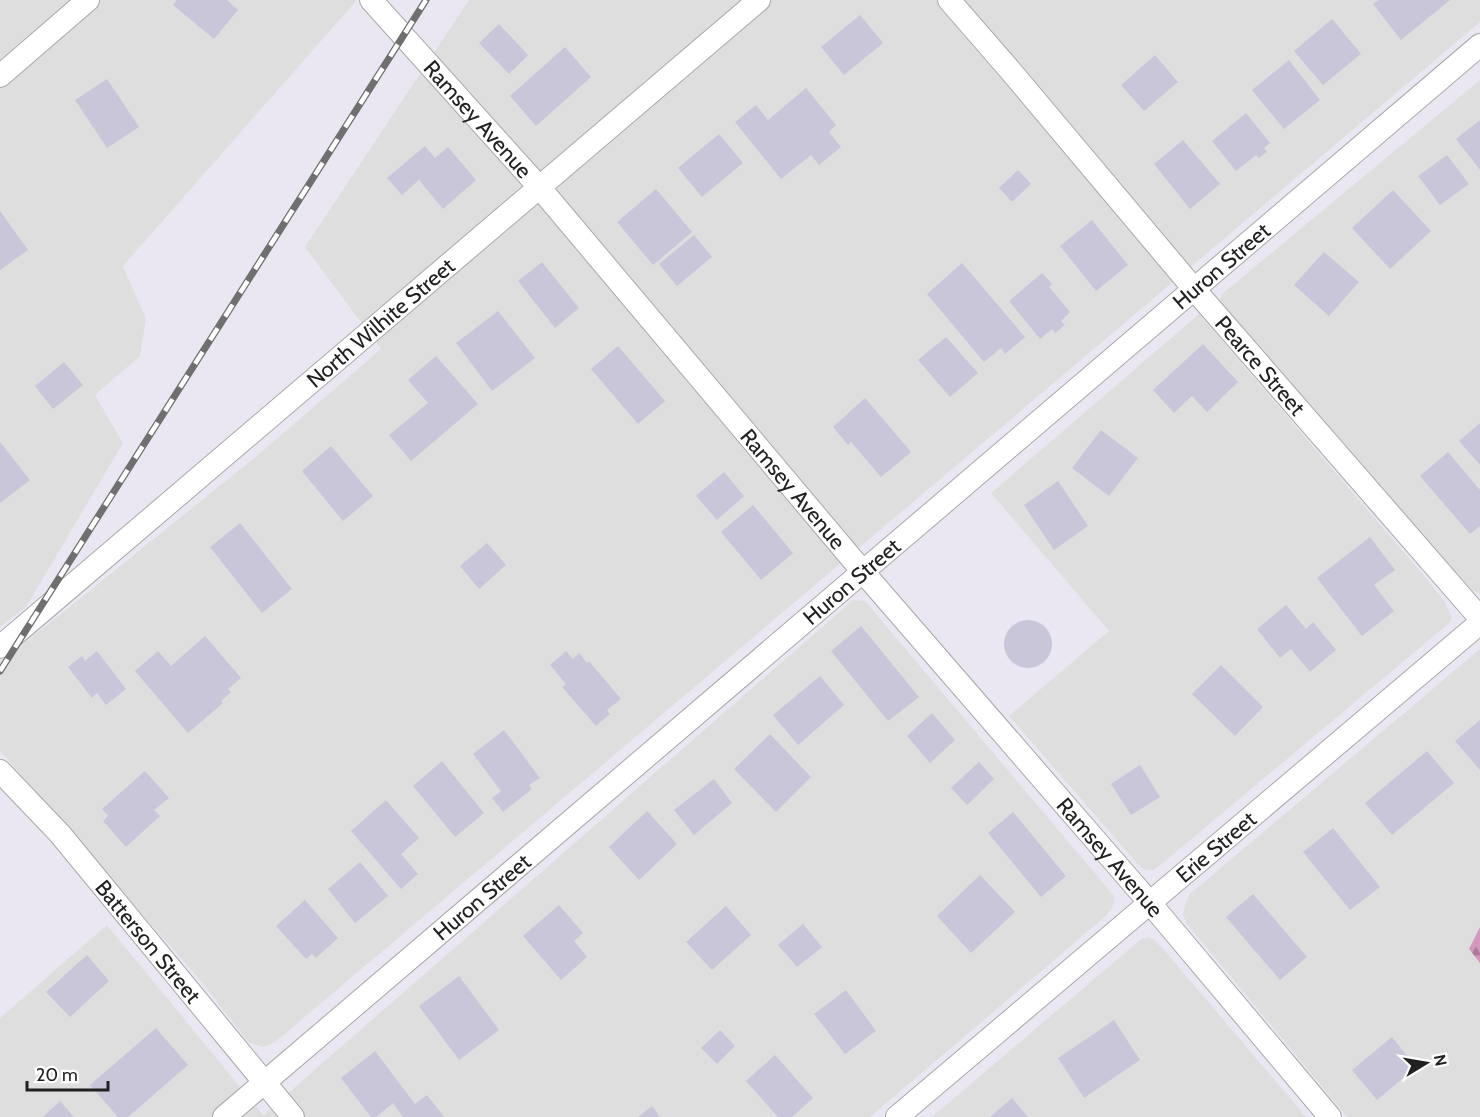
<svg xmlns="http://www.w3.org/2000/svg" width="1480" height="1117" viewBox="0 0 1480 1117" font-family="Cabin,sans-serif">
<defs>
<pattern id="forest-firs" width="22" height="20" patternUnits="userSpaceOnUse" patternTransform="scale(1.5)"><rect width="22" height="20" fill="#d399bd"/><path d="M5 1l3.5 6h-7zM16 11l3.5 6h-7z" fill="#ab7c99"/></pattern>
</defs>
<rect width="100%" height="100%" fill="#eae7f2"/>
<!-- residential -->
<g fill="#dededf">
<path d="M 0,0 L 357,0 L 123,266 L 146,319 L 140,356 L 95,395 L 123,443 L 26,607 L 0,627 Z"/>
<path d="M 469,0 L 1480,0 L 1480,22 L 274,1043 L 263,1047 L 249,1043 L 200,980 L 0,751 L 0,663 L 259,454 L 381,349 L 305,247 Z"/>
<path d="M 1480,80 L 1480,594 L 1472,590 L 1221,307 L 1220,300 L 1222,294 Z"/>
<path d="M 1199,314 L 1426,578 L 1445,602 L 1452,618 L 1448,624 L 1163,863 L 1154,870 L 1147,870 L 1141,868 L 1009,716 L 1109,631 L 991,493 Z"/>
<path d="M 853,600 L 865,601 L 871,608 L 1114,896 L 1113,906 L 1107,915 L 870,1117 L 0,1117 L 0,1018 L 107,925 L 263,1115 Z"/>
<path d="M 1480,649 L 1480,1117 L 1347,1117 L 1187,924 L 1183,915 L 1185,905 L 1190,894 Z"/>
<path d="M 1147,937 L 1153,939 L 1165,951 L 1306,1117 L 932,1117 L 1140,940 Z"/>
</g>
<!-- forest -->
<path fill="url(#forest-firs)" d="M 1480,927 L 1480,963 L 1469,949 Z"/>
<!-- building -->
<g fill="#c9c6d9">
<path d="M 177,0 L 227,0 L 238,10 L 214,39 L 173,5 Z"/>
<path d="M 1379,0 L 1450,0 L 1401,40 L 1373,4 Z"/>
<path d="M 860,15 L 883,43 L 844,75 L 821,47 Z"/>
<path d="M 1332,19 L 1361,54 L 1323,85 L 1294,51 Z"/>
<path d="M 499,24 L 528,55 L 509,74 L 479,43 Z"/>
<path d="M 565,47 L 591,77 L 536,126 L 510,96 Z"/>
<path d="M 1155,55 L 1178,82 L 1144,111 L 1121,85 Z"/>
<path d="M 1289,60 L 1320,100 L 1284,129 L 1252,90 Z"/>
<path d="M 107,79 L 139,127 L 107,148 L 75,100 Z"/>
<path d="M 806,88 L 836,125 L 829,132 L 841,147 L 819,165 L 811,155 L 781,179 L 735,122 L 756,105 L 768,120 Z"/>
<path d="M 1246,113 L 1270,143 L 1264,148 L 1267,152 L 1259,158 L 1256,155 L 1236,171 L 1212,141 Z"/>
<path d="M 1480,120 L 1480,170 L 1456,139 Z"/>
<path d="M 719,134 L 743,163 L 702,197 L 678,168 Z"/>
<path d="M 1183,140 L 1220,184 L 1190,209 L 1154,164 Z"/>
<path d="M 425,146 L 435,158 L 448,147 L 476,180 L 443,209 L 419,180 L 402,195 L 387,178 Z"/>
<path d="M 1447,155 L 1469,184 L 1440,205 L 1418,176 Z"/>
<path d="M 1018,170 L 1031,184 L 1012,202 L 999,188 Z"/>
<path d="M 656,189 L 692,232 L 653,265 L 617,222 Z"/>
<path d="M 1393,190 L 1431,231 L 1390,269 L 1352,228 Z"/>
<path d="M 0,211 L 28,250 L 0,270 Z"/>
<path d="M 1092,220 L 1128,265 L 1096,291 L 1060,246 Z"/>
<path d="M 694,235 L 712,257 L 677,286 L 659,264 Z"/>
<path d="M 1324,252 L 1359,282 L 1329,316 L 1294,285 Z"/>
<path d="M 542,262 L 579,308 L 555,328 L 518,281 Z"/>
<path d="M 962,263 L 1025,337 L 1005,354 L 1001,348 L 984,362 L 927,294 Z"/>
<path d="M 1042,273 L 1052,284 L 1049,287 L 1070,312 L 1061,321 L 1065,325 L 1055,333 L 1052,329 L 1040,339 L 1009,301 Z"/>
<path d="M 498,311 L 535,358 L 492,391 L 456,343 Z"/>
<path d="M 946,337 L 978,373 L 950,397 L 918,360 Z"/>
<path d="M 1203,344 L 1238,382 L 1207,412 L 1192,396 L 1174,413 L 1153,390 Z"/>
<path d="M 618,346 L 665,401 L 638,424 L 591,369 Z"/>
<path d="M 436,356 L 478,404 L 411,461 L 389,435 L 428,403 L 408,380 Z"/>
<path d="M 64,362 L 83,385 L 53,409 L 35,386 Z"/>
<path d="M 865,398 L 911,452 L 881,477 L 851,442 L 848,445 L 833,427 Z"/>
<path d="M 1480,423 L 1480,465 L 1459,441 Z"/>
<path d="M 1101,430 L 1138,458 L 1109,496 L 1072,468 Z"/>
<path d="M 0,442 L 30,480 L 0,503 Z"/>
<path d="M 331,446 L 373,496 L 343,521 L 302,471 Z"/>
<path d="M 1448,452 L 1480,490 L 1480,526 L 1470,534 L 1420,476 Z"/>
<path d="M 724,472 L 744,496 L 717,520 L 696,496 Z"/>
<path d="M 1058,481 L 1088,526 L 1054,550 L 1024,505 Z"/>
<path d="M 753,505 L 793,553 L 761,580 L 721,532 Z"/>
<path d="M 240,523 L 292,589 L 262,613 L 210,547 Z"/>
<path d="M 1370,537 L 1395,570 L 1374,585 L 1394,611 L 1362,636 L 1317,578 Z"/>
<path d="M 487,543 L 506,565 L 479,589 L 460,566 Z"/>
<path d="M 1286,605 L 1306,629 L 1313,622 L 1336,650 L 1310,672 L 1291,649 L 1280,658 L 1257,629 Z"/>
<circle cx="1028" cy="644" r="24"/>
<path d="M 861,626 L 919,697 L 888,721 L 831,651 Z"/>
<path d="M 205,636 L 241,678 L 228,689 L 231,692 L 221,701 L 223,703 L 188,733 L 135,671 L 158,651 L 171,666 Z"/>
<path d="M 97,651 L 126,689 L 106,705 L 97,693 L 92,698 L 68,667 L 82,656 L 85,661 Z"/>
<path d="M 566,651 L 573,659 L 579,653 L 587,663 L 589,661 L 621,699 L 607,710 L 610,714 L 596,726 L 562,687 L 566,684 L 550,665 Z"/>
<path d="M 1221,665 L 1263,707 L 1235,736 L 1192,694 Z"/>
<path d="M 820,676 L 844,705 L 798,745 L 773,715 Z"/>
<path d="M 932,713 L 955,740 L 930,763 L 907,736 Z"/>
<path d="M 1480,720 L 1480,770 L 1455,741 Z"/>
<path d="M 504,730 L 540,778 L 529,785 L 532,789 L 503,812 L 492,798 L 501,791 L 473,754 Z"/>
<path d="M 770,734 L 811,777 L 776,812 L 734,769 Z"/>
<path d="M 1427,751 L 1454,783 L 1392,835 L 1365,803 Z"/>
<path d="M 442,761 L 484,813 L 455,837 L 413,786 Z"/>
<path d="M 979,762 L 994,779 L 967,805 L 951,788 Z"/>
<path d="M 1140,765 L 1160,797 L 1131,815 L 1111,784 Z"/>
<path d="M 145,771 L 169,798 L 154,810 L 160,816 L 126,847 L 103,821 L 108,816 L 102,809 Z"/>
<path d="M 714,779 L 732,803 L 694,835 L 674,810 Z"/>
<path d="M 386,800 L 419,838 L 401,854 L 418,874 L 401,889 L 351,831 Z"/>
<path d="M 647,811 L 677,844 L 639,880 L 609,847 Z"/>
<path d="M 1013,812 L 1066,876 L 1041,897 L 988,833 Z"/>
<path d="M 1333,828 L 1380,887 L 1350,910 L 1303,852 Z"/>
<path d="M 360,862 L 388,896 L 355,923 L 328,889 Z"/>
<path d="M 980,875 L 1015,912 L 971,953 L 937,916 Z"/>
<path d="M 1253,894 L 1307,957 L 1280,980 L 1226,917 Z"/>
<path d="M 305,900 L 338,938 L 316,958 L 312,954 L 306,959 L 276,926 Z"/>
<path d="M 559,905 L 583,933 L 574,941 L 587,957 L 561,980 L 523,936 Z"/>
<path d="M 726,906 L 751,935 L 712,970 L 686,942 Z"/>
<path d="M 803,924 L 822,947 L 797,967 L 778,945 Z"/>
<path d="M 87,955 L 109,981 L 70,1017 L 46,992 Z"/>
<path d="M 459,976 L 499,1030 L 459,1060 L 419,1006 Z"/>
<path d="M 846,990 L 876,1031 L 845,1054 L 814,1014 Z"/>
<path d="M 1114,1020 L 1140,1060 L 1084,1098 L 1058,1058 Z"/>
<path d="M 156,1028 L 188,1065 L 128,1117 L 118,1117 L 90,1085 Z"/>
<path d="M 720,1030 L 735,1046 L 717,1064 L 701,1048 Z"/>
<path d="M 1392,1037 L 1416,1067 L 1377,1100 L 1352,1070 Z"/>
<path d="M 375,1051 L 415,1104 L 427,1095 L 444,1117 L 403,1117 L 393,1103 L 376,1117 L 371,1117 L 341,1078 Z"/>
<path d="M 775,1055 L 813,1098 L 792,1117 L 778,1117 L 746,1081 Z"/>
<path d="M 1012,1098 L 1028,1117 L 990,1117 Z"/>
<path d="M 60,1101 L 74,1117 L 43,1117 Z"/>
<path d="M 652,1106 L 660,1117 L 638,1117 Z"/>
</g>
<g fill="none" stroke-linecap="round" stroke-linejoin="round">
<!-- street casing -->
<g stroke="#a8a8a8" stroke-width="24">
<g id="street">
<path id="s1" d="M 371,0 L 540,188 L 864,573 L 1150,903 L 1330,1117"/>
<path id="s2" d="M 949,0 L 1009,69 L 1194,289 L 1480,618"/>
<path d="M 0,76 L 88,0"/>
<path id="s3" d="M 0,647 L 759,0"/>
<path id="s4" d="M 0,771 L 60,834 L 293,1117"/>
<path id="s5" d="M 224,1117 L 1480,45"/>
<path id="s6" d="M 897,1117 L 1480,623"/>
</g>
</g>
<!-- street -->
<use href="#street" stroke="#fff" stroke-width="22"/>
<!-- rail casing -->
<g stroke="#6f6f6f" stroke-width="7">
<path id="rail" d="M 0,671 L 426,0"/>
</g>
<!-- rail -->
<use href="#rail" stroke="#fff" stroke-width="4.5" stroke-dasharray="14" stroke-linecap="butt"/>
</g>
<g text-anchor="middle" stroke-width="5" stroke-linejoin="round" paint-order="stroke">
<!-- street labels -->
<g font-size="22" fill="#212121" stroke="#fff">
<text dy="8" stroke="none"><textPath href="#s1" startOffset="160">Ramsey Avenue</textPath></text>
<text dy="8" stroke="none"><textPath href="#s5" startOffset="1311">Huron Street</textPath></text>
<text dy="8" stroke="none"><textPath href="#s3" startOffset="500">North Wilhite Street</textPath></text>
<text dy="8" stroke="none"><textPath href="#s2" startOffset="480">Pearce Street</textPath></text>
<text dy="8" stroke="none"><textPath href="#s1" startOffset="646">Ramsey Avenue</textPath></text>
<text dy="8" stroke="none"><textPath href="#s5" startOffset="825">Huron Street</textPath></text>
<text dy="8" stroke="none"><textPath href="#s6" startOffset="418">Erie Street</textPath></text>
<text dy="8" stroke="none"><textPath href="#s1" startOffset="1132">Ramsey Avenue</textPath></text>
<text dy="8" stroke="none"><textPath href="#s5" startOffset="339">Huron Street</textPath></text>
<text dy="8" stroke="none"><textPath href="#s4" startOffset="226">Batterson Street</textPath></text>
</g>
</g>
<!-- north arrow -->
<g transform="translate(1426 1063) rotate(79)" stroke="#ffffff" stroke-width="4.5" paint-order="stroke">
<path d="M0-4.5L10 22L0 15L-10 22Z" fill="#212121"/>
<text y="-9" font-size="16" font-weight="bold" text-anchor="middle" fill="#212121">N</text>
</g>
<!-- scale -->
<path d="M27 1081v9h81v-9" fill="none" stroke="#212121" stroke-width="3"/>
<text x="36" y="1081" font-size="18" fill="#212121" stroke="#ffffff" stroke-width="4.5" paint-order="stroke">20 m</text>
</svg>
